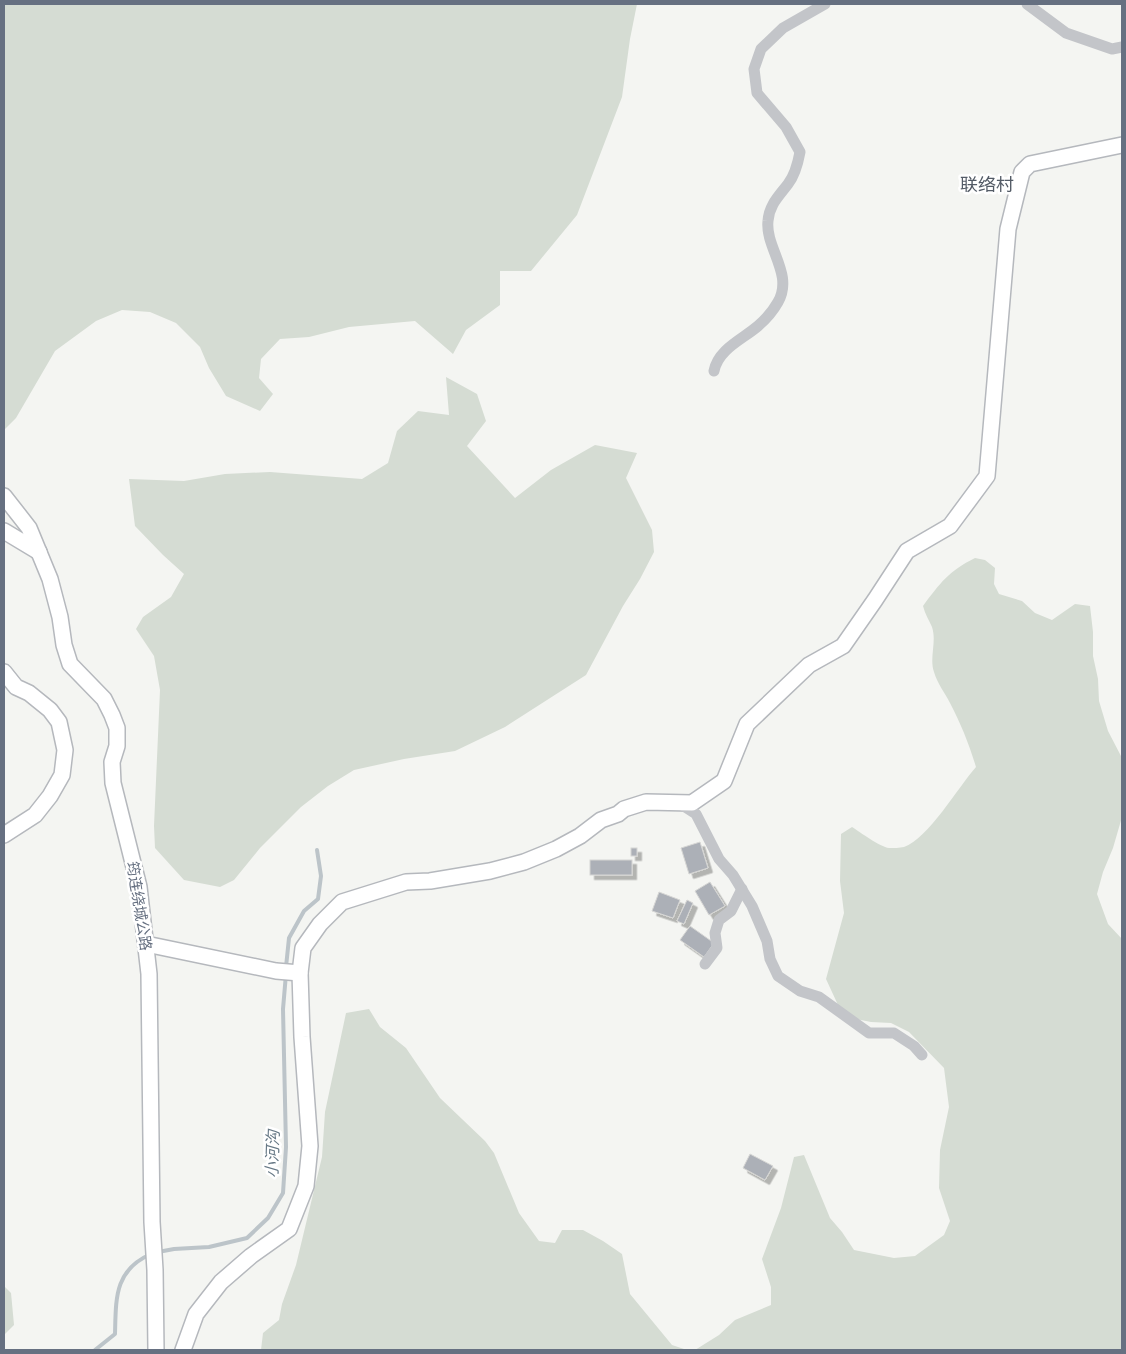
<svg xmlns="http://www.w3.org/2000/svg" width="1126" height="1354" viewBox="0 0 1126 1354" font-family="'DejaVu Sans','Noto Sans SC',sans-serif">
<defs>
<filter id="shadow"><feDropShadow dx="4.5" dy="4.5" stdDeviation="0" flood-color="#0004"/></filter>
</defs>
<rect width="100%" height="100%" fill="#f4f5f2"/>
<!-- green -->
<g fill="#d5dcd3">
<path d="M 4,4 L 637,4 L 630,39 L 622,97 L 577,215 L 531,271 L 500,271 L 500,305 L 466,330 L 453,354 L 415,321 L 349,327 L 309,337 L 280,339 L 261,359 L 259,378 L 273,394 L 260,411 L 226,396 L 209,368 L 200,347 L 176,323 L 150,312 L 122,310 L 96,321 L 55,351 L 16,418 L 4,430 Z"/>
<path d="M 446,377 L 477,394 L 486,421 L 467,446 L 515,498 L 551,470 L 595,445 L 637,453 L 626,478 L 652,530 L 654,552 L 640,579 L 623,606 L 586,675 L 505,727 L 455,751 L 404,759 L 354,770 L 328,786 L 301,807 L 260,848 L 234,880 L 220,887 L 184,880 L 155,848 L 154,826 L 160,690 L 154,656 L 136,629 L 143,617 L 171,597 L 184,574 L 163,555 L 135,526 L 129,479 L 184,481 L 225,474 L 270,472 L 362,479 L 388,463 L 397,431 L 418,411 L 449,415 Z"/>
<path d="M 975,558 L 985,560 L 995,568 L 994,584 L 999,594 L 1022,601 L 1035,613 L 1052,620 L 1075,604 L 1090,606 L 1093,632 L 1093,656 L 1098,679 L 1099,701 L 1108,731 L 1122,758 L 1122,817 L 1113,848 L 1103,872 L 1097,894 L 1108,924 L 1122,939 L 1122,1350 L 695,1350 L 719,1335 L 735,1320 L 771,1305 L 771,1287 L 762,1259 L 781,1208 L 794,1157 L 804,1155 L 830,1218 L 842,1232 L 854,1250 L 894,1258 L 915,1256 L 944,1235 L 950,1221 L 939,1188 L 940,1150 L 949,1107 L 944,1068 L 909,1032 L 891,1023 L 871,1022 L 851,1018 L 838,1005 L 826,979 L 844,913 L 840,881 L 841,834 L 852,827 C 860,832 880,847 889,848 C 893,848 900,848 904,847 C 928,839 959,786 976,767 C 969,744 961,724 950,703 C 945,693 937,683 934,672 C 929,658 937,642 932,627 C 929,620 925,614 923,606 C 940,583 949,571 975,558 Z"/>
<path d="M 369,1009 L 380,1027 L 406,1048 L 440,1098 L 485,1141 L 494,1153 L 519,1213 L 539,1241 L 555,1243 L 562,1230 L 583,1230 L 603,1241 L 622,1254 L 630,1294 L 672,1345 L 687,1350 L 261,1350 L 263,1333 L 279,1320 L 282,1304 L 296,1265 L 322,1157 L 325,1112 L 346,1013 Z"/>
<path d="M 4,1286 L 11,1293 L 14,1325 L 4,1335 Z"/>
</g>
<g fill="none" stroke-linecap="round" stroke-linejoin="round">
<!-- stream -->
<g stroke="#bcc4c9" stroke-width="4">
<path d="M 286,967 L 289,938 L 304,911 L 318,899 L 321,876 L 317,850"/>
<path d="M 158,1252 L 174,1249 L 209,1247 L 247,1238 L 268,1218 L 283,1193 L 286,1147 L 283,1009 L 286,974"/>
<path d="M 95,1350 L 115,1334 C 116,1299 114,1270 151,1254"/>
</g>
</g>
<!-- building -->
<g fill="#acb0b7" stroke="#d6d6d4" filter="url(#shadow)">
<path d="M 700,842 L 708,868 L 689,874 L 681,848 Z"/>
<rect x="631" y="848" width="6" height="8"/>
<rect x="590" y="860" width="42" height="15"/>
<path d="M 710,882 L 725,906 L 709,915 L 695,891 Z"/>
<path d="M 659,892 L 680,900 L 673,918 L 652,911 Z"/>
<path d="M 687,900 L 693,903 L 684,924 L 677,921 Z"/>
<path d="M 690,926 L 714,943 L 704,957 L 680,940 Z"/>
<path d="M 750,1154 L 773,1166 L 765,1180 L 743,1168 Z"/>
</g>
<g fill="none" stroke-linecap="round" stroke-linejoin="round">
<!-- secondary casing -->
<g stroke="#b5b8bd" stroke-width="18">
<g id="secondary">
<path d="M 4,496 L 29,528 L 50,579 L 60,617 L 64,645 L 70,664 L 104,699 L 112,715 L 117,728 L 117,746 L 112,762 L 113,783 L 139,887 L 149,974 L 152,1222 L 155,1270 L 156,1350"/>
<path d="M 4,531 L 39,552"/>
<path d="M 4,672 L 16,687 L 29,693 L 50,710 L 59,722 L 65,750 L 62,775 L 50,796 L 35,815 L 4,835"/>
<path d="M 146,944 L 276,971 L 300,973"/>
<path d="M 183,1350 L 196,1314 L 221,1282 L 251,1256 L 289,1229 L 306,1186 L 310,1146 L 302,1037 L 300,973 L 303,948 L 320,924 L 342,902 L 406,882 L 430,881 L 490,871 L 524,862 L 556,849 L 580,836 L 601,820 L 618,814 L 624,809 L 646,802 L 692,803 L 724,781 L 747,724 L 809,665 L 843,646 L 875,600 L 907,551 L 950,526 L 987,476 L 1008,229 L 1022,172 L 1030,164 L 1122,145"/>
</g>
</g>
<!-- street -->
<g stroke="#c3c5c9" stroke-width="11">
<path d="M 1027,4 L 1066,33 L 1112,49 L 1122,47"/>
<path d="M 714,371 C 718,349 743,339 758,326 C 766,319 773,311 778,302 C 794,274 765,248 768,221 C 769,205 779,196 788,184 C 795,175 798,163 800,152 L 786,127 L 757,93 L 754,69 L 761,49 L 783,28 L 825,4"/>
<path d="M 679,803 L 696,814 L 719,859 L 733,875 L 752,906 L 767,941 L 770,959 L 778,976 L 800,991 L 819,997 L 869,1033 L 894,1033 L 914,1046 L 922,1055"/>
<path d="M 705,964 L 717,948 L 715,933 L 719,920 L 731,911 L 742,889"/>
</g>
<!-- secondary -->
<use href="#secondary" stroke="#fff" stroke-width="15"/>
</g>
<g text-anchor="middle" stroke-width="5" stroke-linejoin="round" paint-order="stroke">
<!-- street labels -->
<g font-size="15" fill="#667081" stroke="#fff">
<text transform="translate(139 906) rotate(81)" y="5">筠连绕城公路</text>
</g>
<!-- water labels -->
<g font-size="16" font-style="italic" fill="#667885" stroke="#fff">
<text transform="translate(272 1154) rotate(-88)" y="6">小河沟</text>
</g>
<!-- quarter labels -->
<g font-size="18" fill="#535b66" stroke="#fff">
<text x="987" y="191">联络村</text>
</g>
</g>
<!-- border -->
<rect width="1126" height="1354" fill="none" stroke="#667081" stroke-width="10"/>
</svg>
